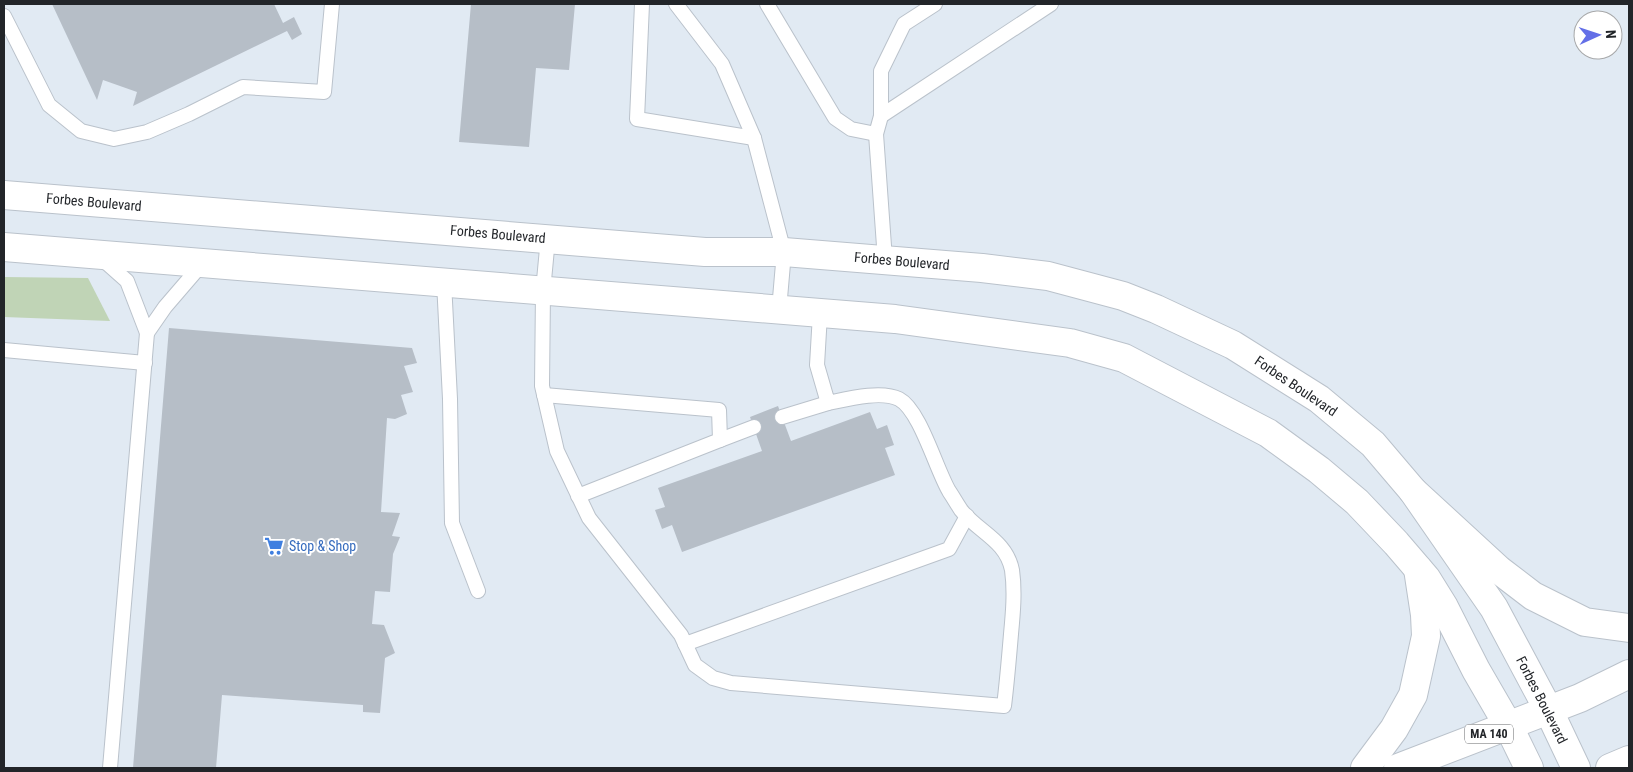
<svg xmlns="http://www.w3.org/2000/svg" width="1633" height="772" viewBox="0 0 1633 772" font-family="'Roboto Condensed',sans-serif">
<rect width="100%" height="100%" fill="#e1eaf3"/>
<!-- green -->
<path fill="#c0d4b6" d="M 4,277 L 88,278 L 110,321 L 4,317 Z"/>
<!-- building -->
<g fill="#b6bec7">
<path d="M 52,4 L 274,4 L 283,23 L 294,17 L 302,34 L 292,40 L 287,31 L 133,106 L 137,92 L 103,80 L 97,100 Z"/>
<path d="M 471,4 L 575,4 L 569,70 L 536,68 L 529,147 L 459,142 Z"/>
<path d="M 169,328 L 412,348 L 417,363 L 404,366 L 413,392 L 401,395 L 407,414 L 395,419 L 387,418 L 381,512 L 400,513 L 392,536 L 400,537 L 393,554 L 390,592 L 375,591 L 372,624 L 384,625 L 395,653 L 385,658 L 380,713 L 363,712 L 363,705 L 222,695 L 216,768 L 133,768 Z"/>
<path d="M 778,406 L 791,441 L 870,412 L 877,429 L 887,425 L 894,445 L 885,448 L 895,475 L 682,552 L 672,525 L 662,529 L 655,510 L 665,507 L 658,488 L 762,451 L 750,417 Z"/>
</g>
<g fill="none" stroke-linecap="round" stroke-linejoin="round">
<!-- service casing -->
<g stroke="#bac2cb" stroke-width="16">
<g id="service">
<path d="M 642,4 L 637,119 L 754,138"/>
<path d="M 676,4 L 722,64 L 754,138 L 784,252 L 779,310"/>
<path d="M 767,4 L 835,118 L 851,129 L 876,134"/>
<path d="M 4,16 L 49,105 L 81,131 L 114,139 L 147,132 L 189,114 L 243,87 L 324,92 L 332,4"/>
<path d="M 881,116 L 1051,4"/>
<path d="M 548,238 L 543,291 L 542,386 L 557,451 L 589,518 L 681,635 L 695,665 L 713,678 L 731,683 L 1004,706 C 1007,682 1009,658 1011,634 C 1013,613 1015,591 1012,570 C 1006,540 978,532 961,510 C 957,504 953,497 949,491 C 936,469 920,410 899,399 C 881,390 847,399 828,403 L 817,365 L 820,314"/>
<path d="M 100,257 L 127,281 L 147,333 L 165,307 L 202,264"/>
<path d="M 885,260 L 876,134 L 881,116 L 881,71 L 904,24 L 935,4"/>
<path d="M 444,282 L 450,399 L 452,523 L 478,591"/>
<path d="M 4,350 L 145,363"/>
<path d="M 544,395 L 719,410 L 720,440 L 578,496"/>
<path d="M 782,417 L 828,403"/>
<path d="M 720,440 L 754,427"/>
<path d="M 685,644 L 949,549 L 967,516"/>
<path d="M 110,768 L 147,333"/>
</g>
</g>
<!-- tertiary casing -->
<g stroke="#bac2cb" stroke-width="30">
<g id="tertiary">
<path d="M 4,195 L 705,252 L 784,252 L 982,268 L 1048,276 L 1123,296 L 1156,309 L 1233,345 L 1319,399 L 1373,444 L 1413,491 L 1494,608 L 1549,711 L 1576,768"/>
<path d="M 4,247 L 895,319 L 1070,343 L 1124,358 L 1268,433 L 1319,470 L 1357,502 L 1396,543 L 1426,578 L 1444,607 L 1476,670 L 1509,727 L 1529,768"/>
</g>
</g>
<!-- trunk casing -->
<g stroke="#bac2cb" stroke-width="30">
<g id="trunk">
<path d="M 1413,491 L 1499,570 L 1533,596 L 1585,622 L 1629,628"/>
<path d="M 1365,768 L 1394,729 L 1413,695 L 1426,636 L 1425,615 L 1418,569"/>
<path d="M 1398,768 L 1580,698 L 1629,674"/>
<path d="M 1610,768 L 1629,760"/>
</g>
</g>
<!-- service -->
<use href="#service" stroke="#fff" stroke-width="14"/>
<!-- tertiary -->
<use href="#tertiary" stroke="#fff" stroke-width="28"/>
<!-- trunk -->
<use href="#trunk" stroke="#fff" stroke-width="28"/>
</g>
<!-- icons -->
<defs>
<g id="supermarket-bare" transform="scale(1.5)"><path d="M-6-5.5h2.5l.6 2H6L4.5 2H-2.5L-4.4-4H-6ZM-1.5 3.2a1.3 1.3 0 1 0 .1 0ZM3 3.2a1.3 1.3 0 1 0 .1 0Z" fill="#3f7fe0" stroke="#fff" stroke-width="2.5" paint-order="stroke"/></g>
</defs>
<g fill-rule="evenodd">
<use href="#supermarket-bare" x="274" y="546"/>
</g>
<g text-anchor="middle" stroke-width="4" stroke-linejoin="round" paint-order="stroke">
<!-- shield labels -->
<rect fill="#fff" stroke="#646669" stroke-width="1" x="1465" y="724.5" width="48" height="19" rx="4"/>
<g font-size="12" font-weight="bold" fill="#222529">
<text x="1489" y="738">MA 140</text>
</g>
<!-- street labels -->
<g font-size="14" fill="#222529" stroke="#fff">
<text transform="translate(94 202) rotate(5)" y="5">Forbes Boulevard</text>
<text transform="translate(498 234) rotate(5)" y="5">Forbes Boulevard</text>
<text transform="translate(902 261) rotate(5)" y="5">Forbes Boulevard</text>
<text transform="translate(1296 386) rotate(34)" y="5">Forbes Boulevard</text>
<text transform="translate(1542 700) rotate(63)" y="5">Forbes Boulevard</text>
</g>
<!-- shop labels -->
<g font-size="14" fill="#366cbe" stroke="#fff" text-anchor="start">
<text x="289" y="551">Stop &amp; Shop</text>
</g>
</g>
<!-- border -->
<rect width="1633" height="772" fill="none" stroke="#222529" stroke-width="10"/>
<!-- north arrow -->
<g transform="translate(1598 35) rotate(87)"><circle r="24" fill="#ffffff" stroke="#a7a8a9"/>
<path d="M0-4L9 19L0 12L-9 19Z" fill="#636fe7"/>
<text y="-8" font-size="14" font-weight="bold" text-anchor="middle" fill="#222529">N</text>
</g>
</svg>
